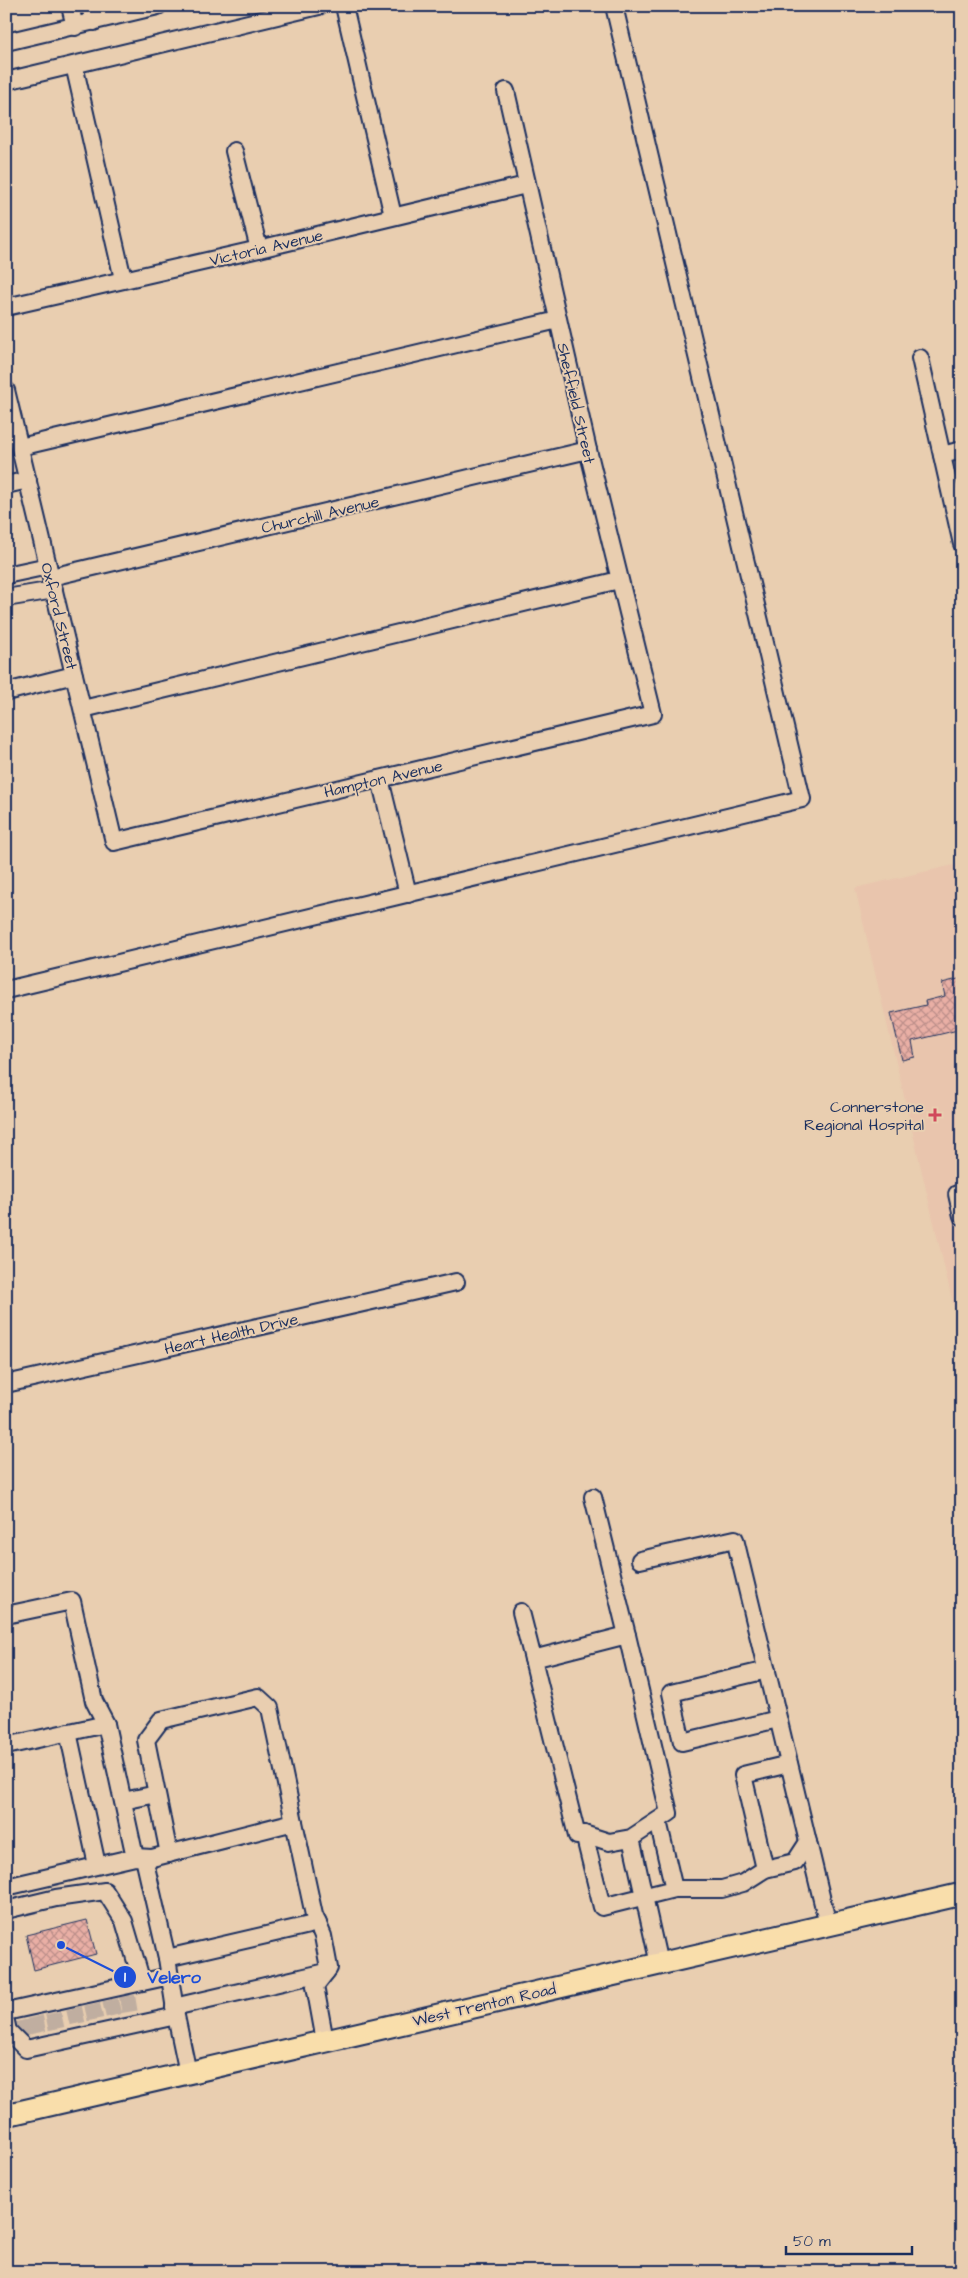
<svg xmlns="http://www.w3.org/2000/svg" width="968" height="2278" viewBox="0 0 968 2278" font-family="'Architects Daughter',sans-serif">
<defs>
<pattern id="building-cross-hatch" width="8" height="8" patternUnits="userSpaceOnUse" patternTransform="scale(1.25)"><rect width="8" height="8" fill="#e9afa5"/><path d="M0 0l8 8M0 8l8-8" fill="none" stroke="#bc8f8a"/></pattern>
</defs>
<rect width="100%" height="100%" fill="#e9ceb0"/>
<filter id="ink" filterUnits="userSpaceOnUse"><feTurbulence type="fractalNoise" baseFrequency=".02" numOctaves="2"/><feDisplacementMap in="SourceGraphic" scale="10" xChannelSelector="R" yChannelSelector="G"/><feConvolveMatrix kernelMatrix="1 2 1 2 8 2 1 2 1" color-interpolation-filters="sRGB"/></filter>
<g filter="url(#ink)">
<!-- built -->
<path fill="#e9c5ad" d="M 962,863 L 962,1342 L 855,888 Z"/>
<!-- building -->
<g fill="url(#building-cross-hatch)" stroke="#1b2f5e">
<path d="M 962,978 L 962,1029 L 912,1041 L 915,1057 L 902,1060 L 891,1013 L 926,1005 L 925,1001 L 945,996 L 942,983 Z"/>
<path d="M 87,1920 L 96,1954 L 34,1970 L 26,1935 Z"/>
</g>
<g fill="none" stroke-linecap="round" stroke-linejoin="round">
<!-- minor-tunnel -->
<g stroke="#c0aea0" stroke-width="16" stroke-dasharray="16 8" stroke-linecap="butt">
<path d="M 127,1996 L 130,2014"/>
<path d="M 110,2000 L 114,2017"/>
<path d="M 92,2004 L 96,2022"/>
<path d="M 74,2008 L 78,2026"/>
<path d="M 53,2013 L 57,2031"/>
<path d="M 35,2017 L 39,2036"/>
<path d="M 20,2021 L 24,2039"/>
</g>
<!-- minor casing -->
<g stroke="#1b2f5e" stroke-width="20">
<g id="minor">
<path d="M 70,6 L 75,27"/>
<path d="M 90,6 L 94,22"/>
<path d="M 344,6 L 393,216"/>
<path d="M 6,42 L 158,6"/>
<path d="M 74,65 L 123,279"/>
<path d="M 6,81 L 319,6"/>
<path d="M 234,151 L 259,249"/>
<path d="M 6,307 L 259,249 L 526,185"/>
<path d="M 920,358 L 962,544"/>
<path d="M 6,390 L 114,842 L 653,714 L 588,450 L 506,91"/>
<path d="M 20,447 L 558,320"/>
<path d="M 942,455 L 962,450"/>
<path d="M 6,485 L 28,480"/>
<path d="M 6,575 L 48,566"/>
<path d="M 51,577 L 588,450"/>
<path d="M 6,598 L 54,590"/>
<path d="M 6,692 L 74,675"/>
<path d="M 83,709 L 619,580"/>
<path d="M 380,779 L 408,894"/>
<path d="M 6,990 L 802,799 L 614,6"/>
<path d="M 957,1194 L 962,1216"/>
<path d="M 6,1384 L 456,1282"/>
<path d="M 593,1497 L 627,1635"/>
<path d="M 640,1560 L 735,1539 L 808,1842 L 795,1862 L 765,1869 L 743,1883 L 722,1889 L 674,1889"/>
<path d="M 521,1612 L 533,1659"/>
<path d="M 6,1615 L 72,1601 L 94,1701 L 106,1724 L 135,1857"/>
<path d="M 767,1670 L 671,1693 L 682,1742 L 778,1719"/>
<path d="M 68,1732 L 97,1865"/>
<path d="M 6,1746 L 106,1724"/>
<path d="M 123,1801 L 157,1794"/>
<path d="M 584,1834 L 602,1907 L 674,1889 L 658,1821"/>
<path d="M 631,1838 L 609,1842 L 584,1834 L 577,1836 L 533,1659 L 627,1635 L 669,1813 L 631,1838 L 659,1964"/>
<path d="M 808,1842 L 828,1925"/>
<path d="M 169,1854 L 146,1740 L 161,1720 L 258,1697 L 270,1708 L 294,1822"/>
<path d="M 144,1858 L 167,1958 L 176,2016"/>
<path d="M 765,1869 L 743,1775 L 789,1764"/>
<path d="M 6,1887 L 135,1857 L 152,1858 L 294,1822 L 314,1915 L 323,1936 L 329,1968 L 315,1986 L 325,2041"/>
<path d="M 6,1910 L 56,1898 L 105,1891 L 124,1921 L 142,1982"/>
<path d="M 167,1958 L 318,1923"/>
<path d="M 174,2007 L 326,1972"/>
<path d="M 6,2012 L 170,1976"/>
<path d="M 6,2022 L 8,2031 L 26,2049 L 176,2016 L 188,2073"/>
</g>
</g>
<!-- major casing -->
<g stroke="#1b2f5e" stroke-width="25">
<path id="major" d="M 6,2115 L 962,1894"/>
</g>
<!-- minor -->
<use href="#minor" stroke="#e9ceb0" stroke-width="16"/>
<!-- major -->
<use href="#major" stroke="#f9deab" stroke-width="21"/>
</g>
</g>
<!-- markers -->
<path fill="#d1495b" stroke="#e9ceb0" stroke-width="2" d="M932.5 1107.5h5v5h5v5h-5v5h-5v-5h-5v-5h5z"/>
<g text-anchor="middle" stroke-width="4" stroke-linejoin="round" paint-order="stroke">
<!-- street labels -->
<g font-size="16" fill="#1b2f5e" stroke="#e9ceb0">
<text transform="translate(266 247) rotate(-13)" y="6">Victoria Avenue</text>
<text transform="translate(577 403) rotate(77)" y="6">Sheffield Street</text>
<text transform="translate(320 514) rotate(-13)" y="6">Churchill Avenue</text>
<text transform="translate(60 616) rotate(76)" y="6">Oxford Street</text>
<text transform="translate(383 778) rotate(-13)" y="6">Hampton Avenue</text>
<text transform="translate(231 1333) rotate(-13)" y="6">Heart Health Drive</text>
<text transform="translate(484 2004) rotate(-13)" y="6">West Trenton Road</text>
</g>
<!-- poi labels -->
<g font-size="16" fill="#1b2f5e" stroke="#e9ceb0" text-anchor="end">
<text x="924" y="1112">Connerstone<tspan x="924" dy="18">Regional Hospital</tspan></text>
</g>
</g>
<!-- callouts -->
<path fill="none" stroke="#1d4ed8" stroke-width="2" d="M61 1945L125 1977"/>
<g fill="#1d4ed8" stroke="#e9ceb0" stroke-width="2">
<circle cx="61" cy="1945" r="5"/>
<circle cx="125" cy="1977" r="12"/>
</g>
<g font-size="15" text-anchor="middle" font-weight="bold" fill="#fff">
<text x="125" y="1982">1</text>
</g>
<g font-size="18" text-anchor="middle" font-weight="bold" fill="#1d4ed8" stroke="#e9ceb0" stroke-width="4" stroke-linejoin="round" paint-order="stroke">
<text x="174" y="1983">Velero</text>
</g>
<!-- margin -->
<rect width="968" height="2278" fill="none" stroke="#e9ceb0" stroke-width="25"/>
<rect x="12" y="12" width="943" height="2253" fill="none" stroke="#1b2f5e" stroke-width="2" filter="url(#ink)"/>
<!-- scale -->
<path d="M786 2246v8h126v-8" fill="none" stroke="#1b2f5e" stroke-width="2.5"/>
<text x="793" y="2246" font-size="15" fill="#1b2f5e" stroke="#e9ceb0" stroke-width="4" paint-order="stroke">50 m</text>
</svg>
